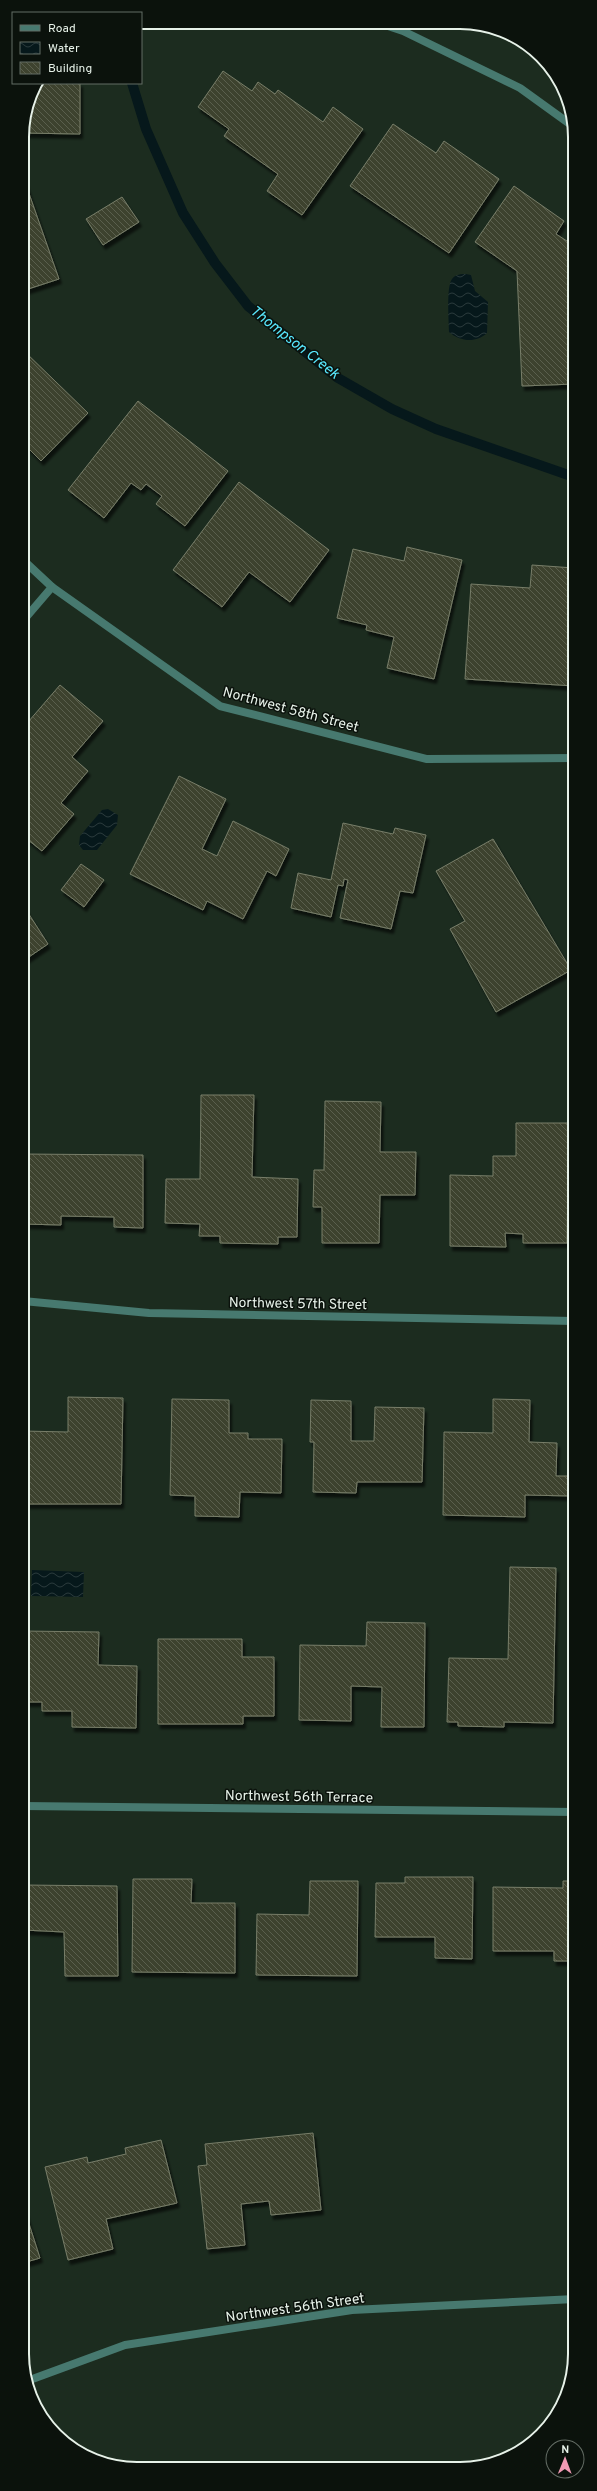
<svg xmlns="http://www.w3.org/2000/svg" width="597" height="2491" viewBox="0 0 597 2491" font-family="Overpass,sans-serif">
<defs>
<pattern id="water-waves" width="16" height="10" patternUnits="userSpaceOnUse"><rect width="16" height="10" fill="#06181b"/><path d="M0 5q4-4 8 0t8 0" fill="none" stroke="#2a3a3c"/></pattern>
<pattern id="building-back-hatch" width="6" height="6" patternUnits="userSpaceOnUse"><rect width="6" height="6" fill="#3e432f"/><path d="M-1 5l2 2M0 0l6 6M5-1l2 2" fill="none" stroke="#5a5f4d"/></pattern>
<filter id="shadow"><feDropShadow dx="2.5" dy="4.5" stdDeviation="1" flood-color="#0009"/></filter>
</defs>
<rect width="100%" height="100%" fill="#1c2c1f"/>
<!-- water -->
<g fill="url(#water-waves)">
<path d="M 466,274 L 471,275 L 475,291 L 488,302 L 487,333 C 477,343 460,342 449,332 C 449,321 446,287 452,279 C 456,274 461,274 466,274 Z"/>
<path d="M 108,809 L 118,815 L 117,825 L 97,850 L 83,850 L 79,845 L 80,836 L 102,810 Z"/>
<path d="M 32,1570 L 84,1572 L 83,1597 L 31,1596 Z"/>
</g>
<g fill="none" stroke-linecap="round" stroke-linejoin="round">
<!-- stream -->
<path stroke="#06181b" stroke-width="10" d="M 132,83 L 146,129 L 183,213 L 215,263 L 248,306 L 338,378 L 392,409 L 436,429 L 574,477"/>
</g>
<!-- building -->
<g fill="url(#building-back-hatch)" stroke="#787e69" filter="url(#shadow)">
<path d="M 223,71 L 252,91 L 258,82 L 275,94 L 278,90 L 323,122 L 333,107 L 363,129 L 302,215 L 267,191 L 278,174 L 224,136 L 229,129 L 198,107 Z"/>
<path d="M 37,83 L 80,83 L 80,134 L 22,133 L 31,93 Z"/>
<path d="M 393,124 L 436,153 L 444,141 L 499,179 L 449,253 L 350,186 Z"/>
<path d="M 25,182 L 59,279 L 22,291 L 22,183 Z"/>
<path d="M 514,186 L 564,221 L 556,234 L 570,243 L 570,256 L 574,255 L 574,384 L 522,386 L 517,271 L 475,242 Z"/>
<path d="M 122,197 L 139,222 L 103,245 L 86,219 Z"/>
<path d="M 22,349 L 88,413 L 41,461 L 22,442 Z"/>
<path d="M 138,401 L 228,471 L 185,526 L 156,504 L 162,496 L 146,484 L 141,490 L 131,483 L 104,518 L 68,490 Z"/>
<path d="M 239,482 L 329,550 L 290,602 L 249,572 L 222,607 L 173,570 Z"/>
<path d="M 407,547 L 462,560 L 434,679 L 387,668 L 394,637 L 366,630 L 367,625 L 337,618 L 353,549 L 404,561 Z"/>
<path d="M 532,565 L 574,568 L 574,686 L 465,679 L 471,584 L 530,588 Z"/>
<path d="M 60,685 L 103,721 L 72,757 L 88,771 L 61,803 L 74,814 L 42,851 L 22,835 L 22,729 Z"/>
<path d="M 179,776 L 226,799 L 202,849 L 217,856 L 233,821 L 289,849 L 276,876 L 267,871 L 243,919 L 207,901 L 203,910 L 130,874 Z"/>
<path d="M 343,823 L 393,834 L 395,828 L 426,835 L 413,893 L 400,891 L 391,929 L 340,918 L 348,880 L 344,879 L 343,886 L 338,885 L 331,917 L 291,908 L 298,873 L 331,880 Z"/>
<path d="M 493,839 L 571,970 L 496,1012 L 450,929 L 465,921 L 436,871 Z"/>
<path d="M 81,864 L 104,880 L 84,907 L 61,890 Z"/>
<path d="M 23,905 L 48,944 L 23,961 Z"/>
<path d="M 201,1095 L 254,1095 L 252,1177 L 298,1179 L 297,1237 L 278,1237 L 278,1244 L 220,1243 L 220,1236 L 199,1236 L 200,1224 L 165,1223 L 166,1179 L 200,1179 Z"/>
<path d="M 325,1101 L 381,1102 L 380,1152 L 416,1152 L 415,1195 L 380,1195 L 379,1243 L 322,1243 L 322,1207 L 313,1207 L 314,1170 L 324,1170 Z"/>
<path d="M 516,1123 L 569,1123 L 567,1243 L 523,1243 L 523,1234 L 505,1233 L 506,1247 L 450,1246 L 450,1175 L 493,1176 L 493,1156 L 516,1156 Z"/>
<path d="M 23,1154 L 143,1155 L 143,1228 L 114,1227 L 114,1217 L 61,1216 L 61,1225 L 23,1224 Z"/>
<path d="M 68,1397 L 123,1398 L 121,1504 L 23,1504 L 23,1431 L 68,1432 Z"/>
<path d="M 172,1399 L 229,1400 L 229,1433 L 248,1433 L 248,1439 L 282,1439 L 281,1493 L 240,1492 L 239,1517 L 195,1516 L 195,1496 L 170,1495 Z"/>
<path d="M 493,1399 L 530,1400 L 529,1442 L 557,1443 L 556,1476 L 572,1476 L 572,1496 L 525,1495 L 525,1517 L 443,1515 L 444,1432 L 493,1433 Z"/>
<path d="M 311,1400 L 351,1401 L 351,1441 L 374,1441 L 375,1407 L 424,1408 L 422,1482 L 357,1482 L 356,1493 L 313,1492 L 314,1442 L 310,1442 Z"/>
<path d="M 510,1567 L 556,1568 L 553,1723 L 504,1722 L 504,1727 L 458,1726 L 458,1722 L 447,1722 L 449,1658 L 508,1659 Z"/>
<path d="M 367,1622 L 425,1623 L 424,1727 L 381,1727 L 382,1687 L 351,1686 L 351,1721 L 299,1720 L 300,1645 L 366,1646 Z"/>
<path d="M 23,1631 L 99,1632 L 98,1665 L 137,1666 L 136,1728 L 72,1727 L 72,1711 L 42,1711 L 42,1702 L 23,1702 Z"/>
<path d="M 158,1639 L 242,1639 L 242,1657 L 274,1657 L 274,1716 L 243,1716 L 243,1724 L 158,1724 Z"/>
<path d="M 405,1877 L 473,1877 L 472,1959 L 435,1958 L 435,1937 L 375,1937 L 376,1883 L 405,1883 Z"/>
<path d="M 133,1879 L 192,1879 L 191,1903 L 235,1903 L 235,1973 L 132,1972 Z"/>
<path d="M 310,1881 L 358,1881 L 357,1976 L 256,1975 L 257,1914 L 309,1915 Z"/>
<path d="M 563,1881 L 575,1881 L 575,1961 L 554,1961 L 554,1951 L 493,1951 L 493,1887 L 563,1888 Z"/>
<path d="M 23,1885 L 117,1886 L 118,1976 L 65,1976 L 64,1932 L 23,1930 Z"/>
<path d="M 313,2133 L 321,2210 L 271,2215 L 269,2201 L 241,2204 L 245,2245 L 207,2249 L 198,2166 L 207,2165 L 205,2144 Z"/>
<path d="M 161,2140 L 177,2203 L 106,2219 L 113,2249 L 68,2260 L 45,2167 L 87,2157 L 88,2163 L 126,2154 L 125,2148 Z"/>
<path d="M 23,2205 L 40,2258 L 23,2263 Z"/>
</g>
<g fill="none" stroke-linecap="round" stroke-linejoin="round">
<!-- street -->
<g stroke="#47796f" stroke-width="8">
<path d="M 382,24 L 403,31 L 520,88 L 574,127"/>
<path d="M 22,559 L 52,587 L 220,706 L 427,759 L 574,758"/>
<path d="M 22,622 L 52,587"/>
<path d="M 23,1301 L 149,1313 L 574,1321"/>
<path d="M 23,1806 L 575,1812"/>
<path d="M 27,2381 L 125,2345 L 352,2310 L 575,2299"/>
</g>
</g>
<g text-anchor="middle" stroke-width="3" stroke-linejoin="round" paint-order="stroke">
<!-- street labels -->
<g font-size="14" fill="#e7f2e9" stroke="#0b120c">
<text transform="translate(291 709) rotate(15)" y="5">Northwest 58th Street</text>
<text transform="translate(298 1303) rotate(1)" y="5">Northwest 57th Street</text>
<text transform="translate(299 1796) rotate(1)" y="5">Northwest 56th Terrace</text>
<text transform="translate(295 2307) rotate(-8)" y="5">Northwest 56th Street</text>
</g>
<!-- water labels -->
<g font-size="15" font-style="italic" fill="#57e6fc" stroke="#0b120c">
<text transform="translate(295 342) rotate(38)" y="5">Thompson Creek</text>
</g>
</g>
<!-- crop -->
<path d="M0 0H597V2491H0ZM137 29H460A108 108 0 0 1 568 137V2354A108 108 0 0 1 460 2462H137A108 108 0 0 1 29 2354V137A108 108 0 0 1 137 29Z" fill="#0b120c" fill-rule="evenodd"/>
<path fill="none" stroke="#e7f2e9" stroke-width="2" d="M137 29H460A108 108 0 0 1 568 137V2354A108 108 0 0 1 460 2462H137A108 108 0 0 1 29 2354V137A108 108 0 0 1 137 29Z"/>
<!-- legend -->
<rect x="12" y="12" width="130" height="72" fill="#0b120c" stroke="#636c64"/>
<rect x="20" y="25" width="20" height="6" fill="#47796f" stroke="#636c64"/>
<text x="48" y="32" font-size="12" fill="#e7f2e9">Road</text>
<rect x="20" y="42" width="20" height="12" fill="url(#water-waves)" stroke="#636c64"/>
<text x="48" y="52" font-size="12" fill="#e7f2e9">Water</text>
<rect x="20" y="62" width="20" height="12" fill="url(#building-back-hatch)" stroke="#636c64"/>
<text x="48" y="72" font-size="12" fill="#e7f2e9">Building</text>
<!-- north arrow -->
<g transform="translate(565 2459) rotate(1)"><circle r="19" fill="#0b120c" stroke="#636c64"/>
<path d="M0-3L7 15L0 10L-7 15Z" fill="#f19ab4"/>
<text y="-6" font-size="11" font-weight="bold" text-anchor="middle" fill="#e7f2e9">N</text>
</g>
</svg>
